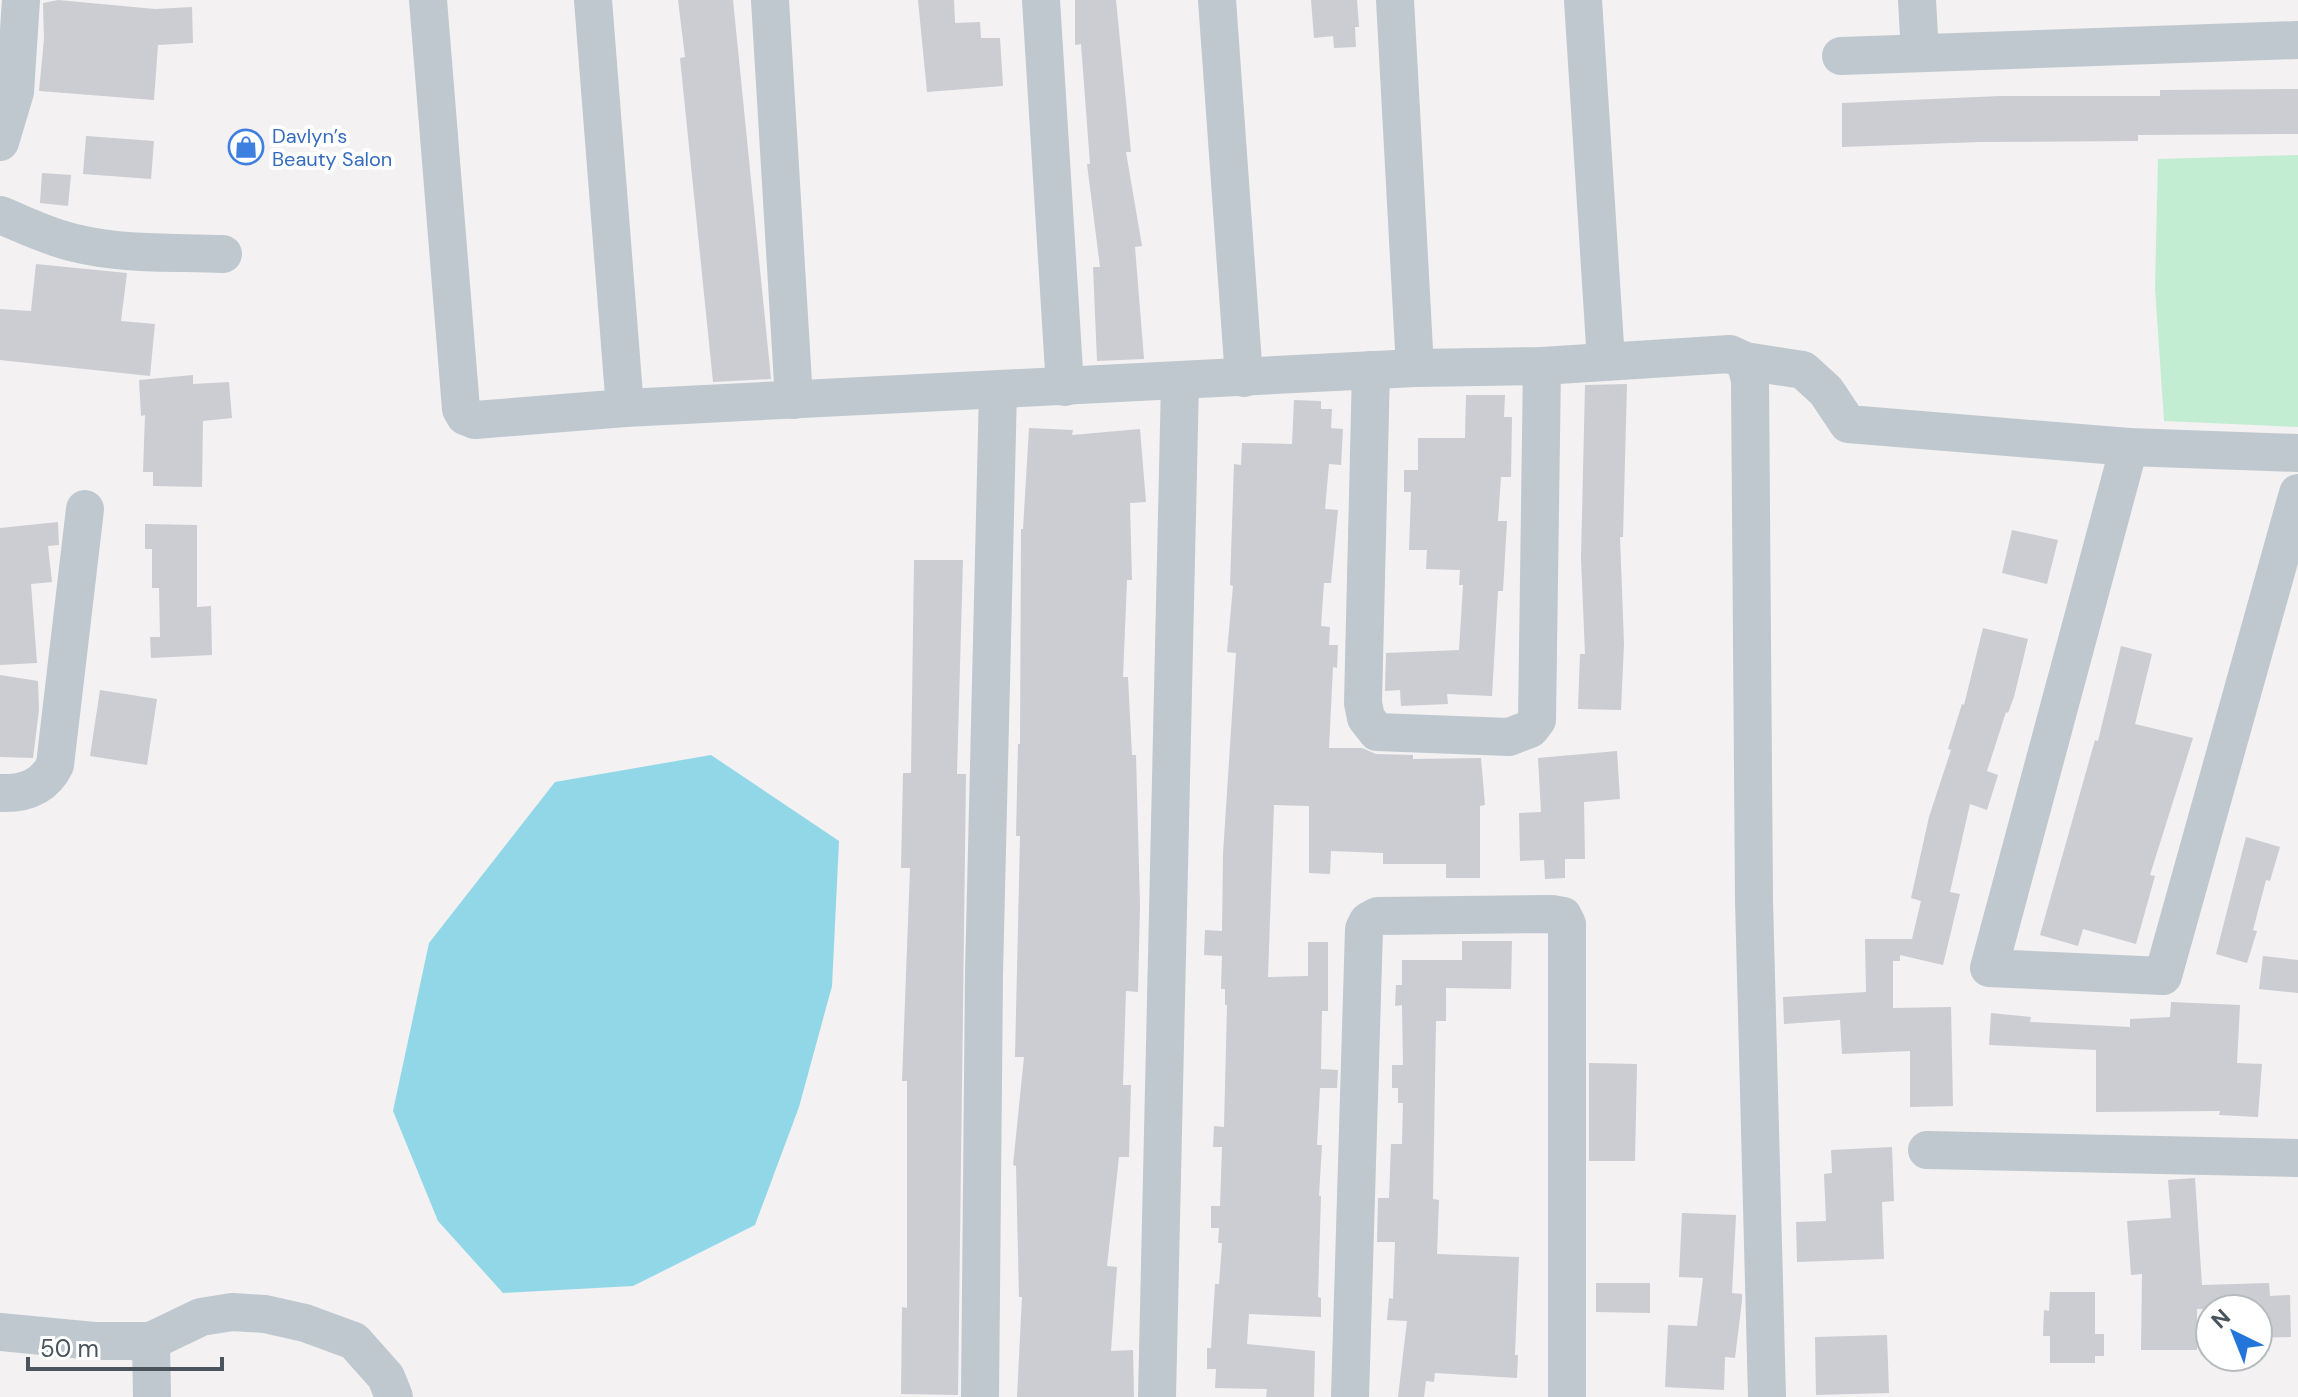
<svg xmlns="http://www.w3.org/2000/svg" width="2298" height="1397" viewBox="0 0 2298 1397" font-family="'DM Sans',sans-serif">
<rect width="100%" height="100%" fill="#f3f1f1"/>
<!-- green -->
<path fill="#c2edd2" d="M 2298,155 L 2298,427 L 2164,421 L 2155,288 L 2158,159 Z"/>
<!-- water -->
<path fill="#91d7e8" d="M 711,755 L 839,841 L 832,986 L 799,1107 L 755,1225 L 633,1286 L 503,1293 L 438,1221 L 393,1111 L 429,943 L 555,782 Z"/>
<!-- building -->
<g fill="#cbcdd3">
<path d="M 58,0 L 155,9 L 192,7 L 193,43 L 158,45 L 154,100 L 39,91 L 44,39 L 43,3 Z"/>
<path d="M 678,0 L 733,0 L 771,379 L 713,382 L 680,58 L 685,57 Z"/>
<path d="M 918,0 L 954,0 L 955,23 L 980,22 L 981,38 L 1000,38 L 1003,86 L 927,92 Z"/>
<path d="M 1075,0 L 1116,0 L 1131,152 L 1126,152 L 1142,246 L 1135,247 L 1144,359 L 1097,361 L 1093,267 L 1100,267 L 1087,164 L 1090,164 L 1081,44 L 1075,45 Z"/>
<path d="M 1311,0 L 1357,0 L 1359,27 L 1355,27 L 1356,47 L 1334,48 L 1333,36 L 1314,38 Z"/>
<path d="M 2298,89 L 2298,134 L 2138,135 L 2138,141 L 1980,142 L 1842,147 L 1842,103 L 2000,96 L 2160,96 L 2160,90 Z"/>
<path d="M 86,136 L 154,141 L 151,179 L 83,174 Z"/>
<path d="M 42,173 L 71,175 L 68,206 L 40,203 Z"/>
<path d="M 36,264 L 127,273 L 121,321 L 155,324 L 150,376 L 0,360 L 0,309 L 31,311 Z"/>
<path d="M 193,375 L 193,384 L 229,382 L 232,418 L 203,421 L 202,487 L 153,486 L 153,472 L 143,472 L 145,415 L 141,416 L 139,380 Z"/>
<path d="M 1627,384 L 1623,537 L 1620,537 L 1624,644 L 1621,710 L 1578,709 L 1580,654 L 1585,654 L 1581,558 L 1585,385 Z"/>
<path d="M 1466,395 L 1505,395 L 1504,417 L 1512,417 L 1511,477 L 1501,477 L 1498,521 L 1507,521 L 1503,591 L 1498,591 L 1492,696 L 1447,694 L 1448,704 L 1401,706 L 1400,690 L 1385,691 L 1386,653 L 1459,650 L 1463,585 L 1459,585 L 1460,570 L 1426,569 L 1427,550 L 1409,550 L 1411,492 L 1404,492 L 1404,470 L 1418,470 L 1418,438 L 1465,438 Z"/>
<path d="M 1294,400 L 1321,401 L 1321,409 L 1332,409 L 1331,428 L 1343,429 L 1341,465 L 1329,464 L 1325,509 L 1338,510 L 1331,583 L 1324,583 L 1321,626 L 1330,627 L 1329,645 L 1338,645 L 1337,668 L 1333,667 L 1329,748 L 1362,748 L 1376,754 L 1413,755 L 1413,759 L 1481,758 L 1485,805 L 1480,806 L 1480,878 L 1446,878 L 1446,864 L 1383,864 L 1383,853 L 1331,851 L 1330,874 L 1309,873 L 1309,806 L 1274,805 L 1268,977 L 1308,976 L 1308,942 L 1328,942 L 1328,1011 L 1322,1011 L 1321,1069 L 1338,1070 L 1337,1088 L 1320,1088 L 1317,1145 L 1322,1145 L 1319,1196 L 1321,1196 L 1318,1297 L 1321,1298 L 1321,1317 L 1249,1314 L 1247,1344 L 1315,1351 L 1314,1397 L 1266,1397 L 1267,1389 L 1215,1388 L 1216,1369 L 1207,1369 L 1207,1348 L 1211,1348 L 1215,1284 L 1219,1284 L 1222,1243 L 1218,1243 L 1219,1228 L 1211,1228 L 1211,1206 L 1220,1206 L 1222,1147 L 1213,1147 L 1214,1126 L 1224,1127 L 1227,1005 L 1225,1005 L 1225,989 L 1221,989 L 1222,956 L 1204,955 L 1205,930 L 1222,931 L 1223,854 L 1236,653 L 1227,652 L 1233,586 L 1230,585 L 1234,464 L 1241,465 L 1242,443 L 1292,444 Z"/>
<path d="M 1029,428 L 1073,430 L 1072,435 L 1140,429 L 1146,502 L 1130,503 L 1132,580 L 1127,580 L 1123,677 L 1128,677 L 1132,755 L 1136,755 L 1140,905 L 1138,992 L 1126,991 L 1123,1085 L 1131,1085 L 1129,1157 L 1119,1157 L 1107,1266 L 1117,1267 L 1111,1351 L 1133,1350 L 1134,1397 L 1017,1397 L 1022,1297 L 1019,1297 L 1016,1166 L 1013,1165 L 1024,1057 L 1015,1057 L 1020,836 L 1016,836 L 1018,744 L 1020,744 L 1021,529 L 1023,529 Z"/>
<path d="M 58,522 L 59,545 L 48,546 L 52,582 L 31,584 L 37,663 L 0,665 L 0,528 Z"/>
<path d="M 145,524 L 197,525 L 197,607 L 211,606 L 212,655 L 151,658 L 150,637 L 160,637 L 159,588 L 152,588 L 152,549 L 145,549 Z"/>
<path d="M 2012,530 L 2058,540 L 2047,584 L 2002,573 Z"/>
<path d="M 914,560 L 963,560 L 957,774 L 966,774 L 958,1395 L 901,1394 L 902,1307 L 907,1308 L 907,1081 L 902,1081 L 910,868 L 901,868 L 903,773 L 911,773 Z"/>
<path d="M 1983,628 L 2028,639 L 2014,697 L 2008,713 L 2006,712 L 1987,771 L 1998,775 L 1987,810 L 1970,804 L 1950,892 L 1960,894 L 1943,965 L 1900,955 L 1900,961 L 1893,961 L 1893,1008 L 1951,1007 L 1953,1106 L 1910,1107 L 1910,1051 L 1842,1054 L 1840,1020 L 1784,1024 L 1783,997 L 1866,992 L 1865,939 L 1912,939 L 1921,901 L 1911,898 L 1929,817 L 1951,750 L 1948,749 L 1962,704 L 1964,705 Z"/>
<path d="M 2121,646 L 2152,654 L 2135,724 L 2193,738 L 2150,875 L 2155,876 L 2136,944 L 2083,929 L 2078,946 L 2040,935 L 2095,740 L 2098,741 Z"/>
<path d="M 0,675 L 38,681 L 39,710 L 33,758 L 0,757 Z"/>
<path d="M 100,690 L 157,699 L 147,765 L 90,756 Z"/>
<path d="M 1617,751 L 1620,799 L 1584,802 L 1585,859 L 1565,859 L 1565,878 L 1545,879 L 1544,860 L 1520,861 L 1519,813 L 1541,812 L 1538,758 Z"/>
<path d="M 2246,837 L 2280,847 L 2270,881 L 2266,880 L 2253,930 L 2257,931 L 2247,963 L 2216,954 Z"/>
<path d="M 1462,941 L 1512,941 L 1511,989 L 1446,988 L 1446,1021 L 1436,1021 L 1433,1199 L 1439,1200 L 1437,1254 L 1519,1257 L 1515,1355 L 1518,1355 L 1517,1378 L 1435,1373 L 1434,1382 L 1426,1381 L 1424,1397 L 1398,1397 L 1407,1321 L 1387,1320 L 1389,1298 L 1393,1299 L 1395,1242 L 1377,1242 L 1378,1198 L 1389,1198 L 1391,1144 L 1402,1144 L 1403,1103 L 1398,1103 L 1398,1088 L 1392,1088 L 1392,1065 L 1403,1065 L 1402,1005 L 1395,1006 L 1396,985 L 1402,985 L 1402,960 L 1462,960 Z"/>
<path d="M 2263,956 L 2298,960 L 2298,993 L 2259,989 Z"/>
<path d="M 2171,1002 L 2240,1005 L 2237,1063 L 2262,1064 L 2258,1117 L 2219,1115 L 2220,1111 L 2096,1112 L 2096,1050 L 1989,1045 L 1991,1013 L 2031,1017 L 2030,1022 L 2130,1027 L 2130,1019 L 2170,1017 Z"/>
<path d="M 1589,1063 L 1637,1064 L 1635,1161 L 1589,1161 Z"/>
<path d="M 1892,1147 L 1894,1201 L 1882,1202 L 1884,1259 L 1797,1262 L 1796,1222 L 1826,1221 L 1824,1174 L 1832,1173 L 1831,1150 Z"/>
<path d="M 2195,1178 L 2202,1285 L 2269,1283 L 2270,1296 L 2290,1295 L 2291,1337 L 2258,1338 L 2258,1309 L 2197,1309 L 2197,1350 L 2141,1350 L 2142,1274 L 2131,1275 L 2127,1221 L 2171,1218 L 2168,1180 Z"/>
<path d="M 1682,1213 L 1736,1215 L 1732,1293 L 1742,1294 L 1742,1301 L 1735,1358 L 1725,1357 L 1724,1390 L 1665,1387 L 1668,1325 L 1697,1326 L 1703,1278 L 1679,1277 Z"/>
<path d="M 1596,1283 L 1650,1283 L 1650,1313 L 1596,1312 Z"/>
<path d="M 2050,1292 L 2095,1292 L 2095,1334 L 2104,1334 L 2104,1356 L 2095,1356 L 2095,1363 L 2050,1363 L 2050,1336 L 2043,1336 L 2044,1310 L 2049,1311 Z"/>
<path d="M 1887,1335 L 1889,1393 L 1816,1395 L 1815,1337 Z"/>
</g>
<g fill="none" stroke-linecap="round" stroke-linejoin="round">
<!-- minor -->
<g stroke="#bfc8ce" stroke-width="38">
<path d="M 428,0 L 461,409 L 465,416 L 475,420 L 625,408 L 1415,368 L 1542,366 L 1730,354 L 1745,361 L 1750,380 L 1754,900 L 1767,1397"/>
<path d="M 593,0 L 625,408"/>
<path d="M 770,0 L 794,400"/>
<path d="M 1041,0 L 1065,387"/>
<path d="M 1217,0 L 1244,378"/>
<path d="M 1395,0 L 1415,368"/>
<path d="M 1583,0 L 1606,361"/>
<path d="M 1917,0 L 1920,53"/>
<path d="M 1841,56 L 2298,40"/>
<path d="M 0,142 L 15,92 L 21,0"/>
<path d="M 0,215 C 25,225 48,237 75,243 C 123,255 174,252 223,254"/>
<path d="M 1745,361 L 1803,370 L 1826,391 L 1848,424 L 2129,447 L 2298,453"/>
<path d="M 1371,370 L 1363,703 L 1366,718 L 1377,732 L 1509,737 L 1530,729 L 1537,720 L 1542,366"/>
<path d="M 2129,447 L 1989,968 L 2163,976 L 2298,493"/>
<path d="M 0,793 C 24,794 44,787 55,765 L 85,509"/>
<path d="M 1927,1150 L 2298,1158"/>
<path d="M 0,1332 L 94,1341 L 151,1341 L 152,1397"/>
<path d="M 151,1341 L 201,1317 L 232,1312 L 265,1314 L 305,1323 L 354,1341 L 386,1377 L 394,1397"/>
<path d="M 980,1397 L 984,974 L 998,390"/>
<path d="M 1157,1397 L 1180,382"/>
<path d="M 1350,1397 L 1364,929 L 1368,921 L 1377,916 L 1552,914 L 1563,916 L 1567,924 L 1567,1397"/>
</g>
</g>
<!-- icons -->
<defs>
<g id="shop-ring" transform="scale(1.8)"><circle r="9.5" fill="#fff" stroke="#3f7fe0" stroke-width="1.5"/><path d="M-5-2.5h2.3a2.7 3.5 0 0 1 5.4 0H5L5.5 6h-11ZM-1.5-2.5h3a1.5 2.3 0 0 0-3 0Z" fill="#3f7fe0"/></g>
</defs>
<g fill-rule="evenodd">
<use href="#shop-ring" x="246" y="147"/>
</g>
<g text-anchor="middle" stroke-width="8" stroke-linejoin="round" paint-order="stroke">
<!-- shop labels -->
<g font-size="20" fill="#366cbe" stroke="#fff" text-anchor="start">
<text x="272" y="143">Davlyn’s<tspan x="272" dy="23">Beauty Salon</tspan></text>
</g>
</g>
<!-- north arrow -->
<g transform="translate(2234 1333) rotate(317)"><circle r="38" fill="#ffffff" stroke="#b6bbbe" stroke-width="2"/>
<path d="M0-6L14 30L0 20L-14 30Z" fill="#2375da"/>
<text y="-12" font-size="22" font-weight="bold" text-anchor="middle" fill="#49545d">N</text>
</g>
<!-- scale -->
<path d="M28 1357v12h194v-12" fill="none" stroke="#49545d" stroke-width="4"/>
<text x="40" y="1357" font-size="24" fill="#49545d" stroke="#ffffff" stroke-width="6" paint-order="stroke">50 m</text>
</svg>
